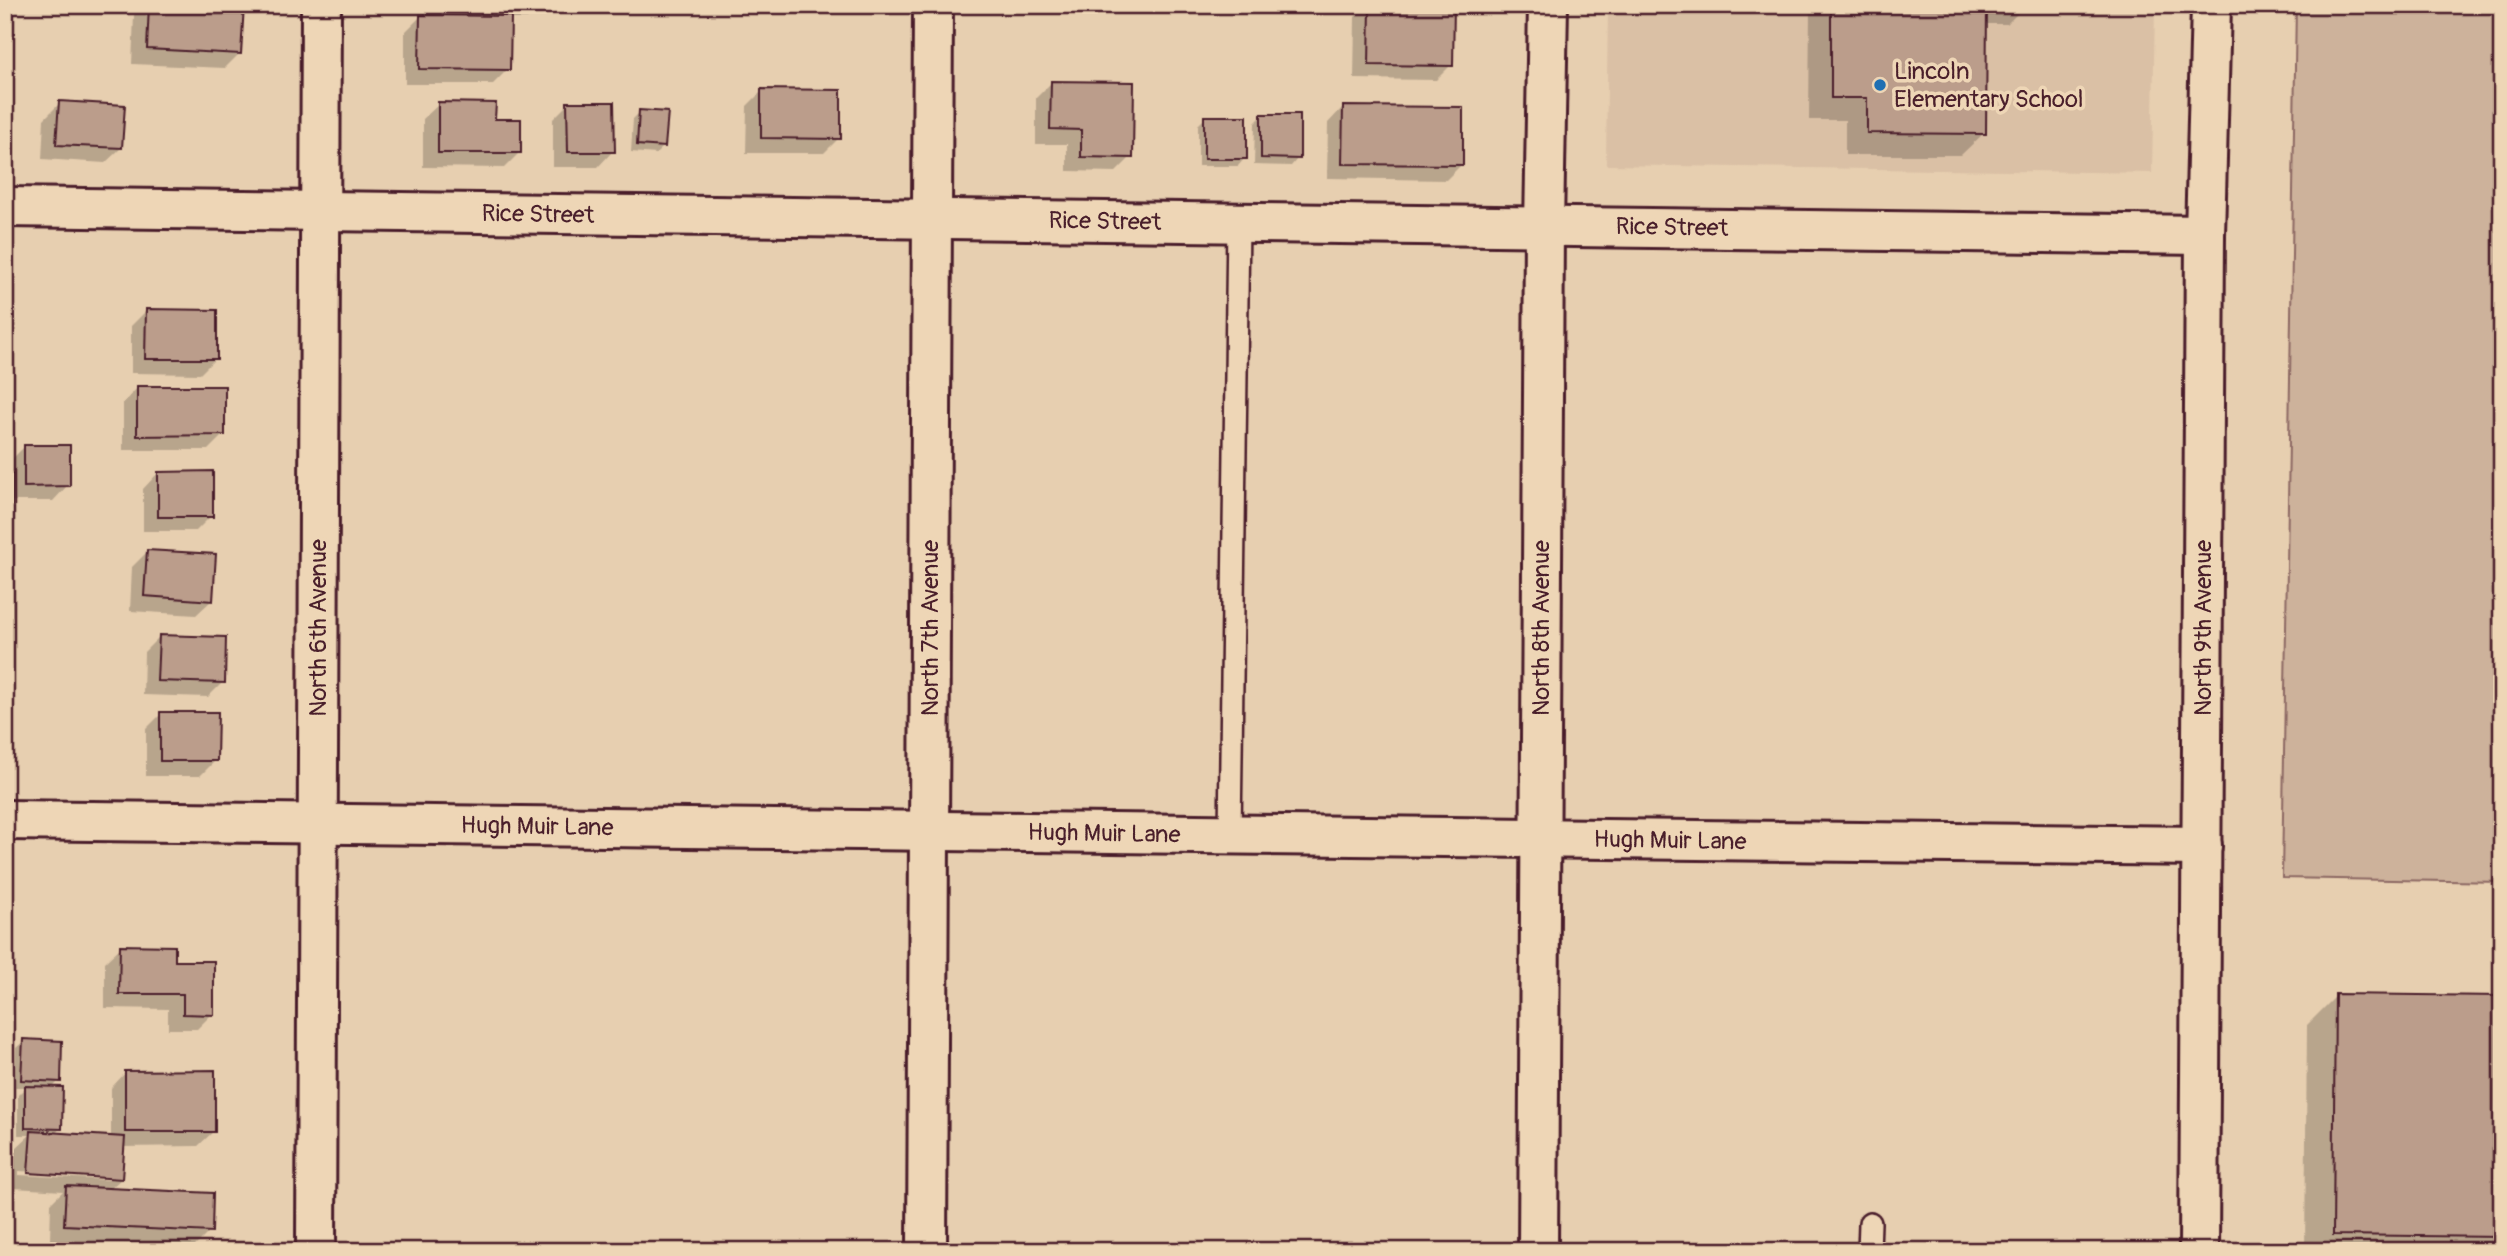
<svg xmlns="http://www.w3.org/2000/svg" width="2507" height="1256" viewBox="0 0 2507 1256" font-family="Pangolin,sans-serif">
<rect width="100%" height="100%" fill="#e7cfb0"/>
<filter id="ink" filterUnits="userSpaceOnUse"><feTurbulence type="fractalNoise" baseFrequency=".0143" numOctaves="2"/><feDisplacementMap in="SourceGraphic" scale="14" xChannelSelector="R" yChannelSelector="G"/><feConvolveMatrix kernelMatrix="1 2 1 2 8 2 1 2 1" color-interpolation-filters="sRGB"/></filter>
<g filter="url(#ink)">
<!-- built -->
<path fill="#dac0a5" d="M 1608,5 L 2155,5 L 2152,173 L 1606,165 Z"/>
<!-- green -->
<path fill="#cdb29b" stroke="#8c6863" stroke-width="2" d="M 2296,5 L 2502,5 L 2502,882 L 2282,878 Z"/>
<!-- shadow -->
<g fill="#0003" fill-rule="evenodd">
<path d="M 145,5 L 242,5 L 240,53 L 225,68 L 132,64 L 134,15 Z"/>
<path d="M 424,5 L 542,5 L 527,19 L 509,19 L 508,69 L 493,84 L 405,84 L 405,32 L 420,17 L 424,17 Z"/>
<path d="M 1305,5 L 1343,5 L 1342,6 Z"/>
<path d="M 1367,5 L 1452,5 L 1451,65 L 1436,80 L 1354,79 L 1355,17 Z"/>
<path d="M 1810,5 L 2026,5 L 2007,24 L 1985,24 L 1984,133 L 1961,155 L 1845,155 L 1845,120 L 1809,120 Z"/>
<path d="M 1052,82 L 1131,157 L 1116,172 L 1067,171 L 1067,144 L 1036,144 L 1036,98 Z"/>
<path d="M 762,91 L 839,138 L 824,153 L 746,153 L 747,106 Z"/>
<path d="M 60,103 L 121,148 L 105,163 L 42,159 L 44,119 Z"/>
<path d="M 439,104 L 494,120 L 519,153 L 504,168 L 423,167 L 423,119 Z"/>
<path d="M 568,104 L 613,151 L 598,167 L 553,167 L 553,119 Z"/>
<path d="M 1343,107 L 1461,165 L 1446,180 L 1327,178 L 1328,123 Z"/>
<path d="M 640,112 L 664,146 L 656,154 L 631,152 L 633,119 Z"/>
<path d="M 1262,116 L 1298,158 L 1291,166 L 1254,165 L 1255,123 Z"/>
<path d="M 1205,118 L 1245,158 L 1238,166 L 1198,166 L 1198,125 Z"/>
<path d="M 146,311 L 215,359 L 200,374 L 131,373 L 131,326 Z"/>
<path d="M 138,387 L 223,435 L 208,450 L 123,450 L 123,403 Z"/>
<path d="M 24,447 L 68,485 L 53,501 L 11,501 L 10,511 L 5,516 L 5,474 L 9,474 L 9,462 Z"/>
<path d="M 158,473 L 211,516 L 196,531 L 143,531 L 143,489 Z"/>
<path d="M 148,551 L 212,600 L 196,615 L 130,611 L 132,567 Z"/>
<path d="M 159,637 L 223,682 L 208,697 L 143,695 L 144,652 Z"/>
<path d="M 161,714 L 216,760 L 200,776 L 146,776 L 146,729 Z"/>
<path d="M 121,947 L 173,962 L 212,1014 L 197,1029 L 168,1029 L 168,1009 L 105,1008 L 105,962 Z"/>
<path d="M 2336,996 L 2502,998 L 2502,1251 L 2305,1251 L 2307,1025 Z"/>
<path d="M 24,1041 L 59,1081 L 52,1088 L 61,1128 L 54,1134 L 111,1138 L 111,1088 L 126,1072 L 214,1131 L 198,1146 L 122,1147 L 121,1179 L 109,1190 L 210,1231 L 195,1246 L 50,1240 L 51,1203 L 63,1191 L 14,1188 L 16,1148 L 30,1135 L 18,1135 L 18,1095 L 26,1087 L 15,1087 L 16,1048 ZM 19,1171 L 109,1177 L 109,1180 L 19,1175 Z"/>
</g>
<!-- building -->
<g fill="#bb9d8b" stroke="#4a1f2b" stroke-width="2">
<path d="M 149,5 L 244,5 L 241,54 L 147,49 Z"/>
<path d="M 1370,5 L 1454,5 L 1453,66 L 1369,65 Z"/>
<path d="M 1831,5 L 1987,5 L 1986,134 L 1867,133 L 1867,98 L 1831,98 Z"/>
<path d="M 420,15 L 511,16 L 510,70 L 419,69 Z"/>
<path d="M 1051,81 L 1134,82 L 1133,158 L 1081,157 L 1081,130 L 1050,129 Z"/>
<path d="M 761,89 L 841,90 L 841,139 L 761,138 Z"/>
<path d="M 59,101 L 125,105 L 122,148 L 56,145 Z"/>
<path d="M 438,102 L 496,103 L 495,119 L 521,119 L 521,153 L 438,153 Z"/>
<path d="M 567,102 L 614,102 L 615,152 L 568,152 Z"/>
<path d="M 1343,106 L 1463,107 L 1463,165 L 1342,164 Z"/>
<path d="M 639,110 L 668,112 L 665,147 L 637,145 Z"/>
<path d="M 1261,114 L 1300,114 L 1300,159 L 1261,158 Z"/>
<rect x="1204" y="116" width="43" height="43"/>
<path d="M 146,309 L 217,310 L 217,359 L 145,359 Z"/>
<path d="M 137,386 L 225,386 L 225,435 L 137,436 Z"/>
<path d="M 24,445 L 70,445 L 70,486 L 24,487 Z"/>
<path d="M 213,471 L 213,517 L 158,517 L 158,472 Z"/>
<path d="M 5,472 L 13,473 L 12,512 L 5,512 Z"/>
<path d="M 147,550 L 216,554 L 213,601 L 144,596 Z"/>
<path d="M 5,593 L 11,593 L 10,655 L 5,655 Z"/>
<path d="M 159,635 L 226,637 L 225,683 L 157,681 Z"/>
<path d="M 160,712 L 218,712 L 217,761 L 160,761 Z"/>
<path d="M 5,718 L 12,718 L 9,761 L 5,760 Z"/>
<path d="M 120,945 L 175,946 L 175,961 L 214,961 L 214,1015 L 183,1014 L 183,994 L 119,994 Z"/>
<path d="M 2335,994 L 2502,996 L 2502,1237 L 2333,1235 Z"/>
<path d="M 23,1039 L 62,1041 L 61,1082 L 21,1080 Z"/>
<path d="M 215,1070 L 215,1132 L 125,1132 L 125,1071 Z"/>
<path d="M 25,1086 L 63,1087 L 62,1129 L 25,1128 Z"/>
<path d="M 31,1131 L 125,1137 L 122,1179 L 28,1173 Z"/>
<path d="M 66,1186 L 213,1193 L 212,1232 L 64,1225 Z"/>
</g>
<g fill="none" stroke-linecap="round" stroke-linejoin="round">
<!-- lane casing -->
<g stroke="#4a1f2b" stroke-width="26">
<g id="lane">
<path d="M 1230,834 L 1238,222"/>
<path d="M 1869,1251 L 1870,1223"/>
</g>
</g>
<!-- street casing -->
<g stroke="#4a1f2b" stroke-width="44">
<g id="street">
<path d="M 5,207 L 2205,235"/>
<path d="M 5,820 L 2202,846"/>
<path d="M 316,1251 L 321,5"/>
<path d="M 927,1251 L 933,5"/>
<path d="M 1538,1251 L 1544,226 L 1548,5"/>
</g>
</g>
<!-- secondary casing -->
<g stroke="#4a1f2b" stroke-width="44">
<path id="secondary" d="M 2199,1251 L 2205,235 L 2211,5"/>
</g>
<!-- lane -->
<use href="#lane" stroke="#eed6b6" stroke-width="21"/>
<!-- street -->
<use href="#street" stroke="#eed6b6" stroke-width="38"/>
<!-- secondary -->
<use href="#secondary" stroke="#eed6b6" stroke-width="38"/>
</g>
</g>
<!-- markers -->
<circle fill="#1f6fb2" stroke="#eed6b6" stroke-width="2.5" cx="1880" cy="85" r="7"/>
<g text-anchor="middle" stroke-width="7" stroke-linejoin="round" paint-order="stroke">
<!-- poi labels -->
<g font-size="24" fill="#4a1f2b" stroke="#eed6b6" text-anchor="start">
<text x="1894" y="79">Lincoln<tspan x="1894" dy="28">Elementary School</tspan></text>
</g>
<!-- street labels -->
<g font-size="24" fill="#4a1f2b" stroke="#eed6b6">
<text transform="translate(538 214) rotate(1)" y="8">Rice Street</text>
<text transform="translate(1105 221) rotate(1)" y="8">Rice Street</text>
<text transform="translate(1672 227) rotate(1)" y="8">Rice Street</text>
<text transform="translate(318 628) rotate(-90)" y="8">North 6th Avenue</text>
<text transform="translate(930 628) rotate(-90)" y="8">North 7th Avenue</text>
<text transform="translate(1541 628) rotate(-90)" y="8">North 8th Avenue</text>
<text transform="translate(2203 628) rotate(-90)" y="8">North 9th Avenue</text>
<text transform="translate(537 826) rotate(1)" y="8">Hugh Muir Lane</text>
<text transform="translate(1104 833) rotate(1)" y="8">Hugh Muir Lane</text>
<text transform="translate(1670 840) rotate(1)" y="8">Hugh Muir Lane</text>
</g>
</g>
<!-- margin -->
<rect width="2507" height="1256" fill="none" stroke="#eed6b6" stroke-width="28"/>
<rect x="14" y="14" width="2479" height="1228" fill="none" stroke="#4a1f2b" stroke-width="2.5" filter="url(#ink)"/>
</svg>
